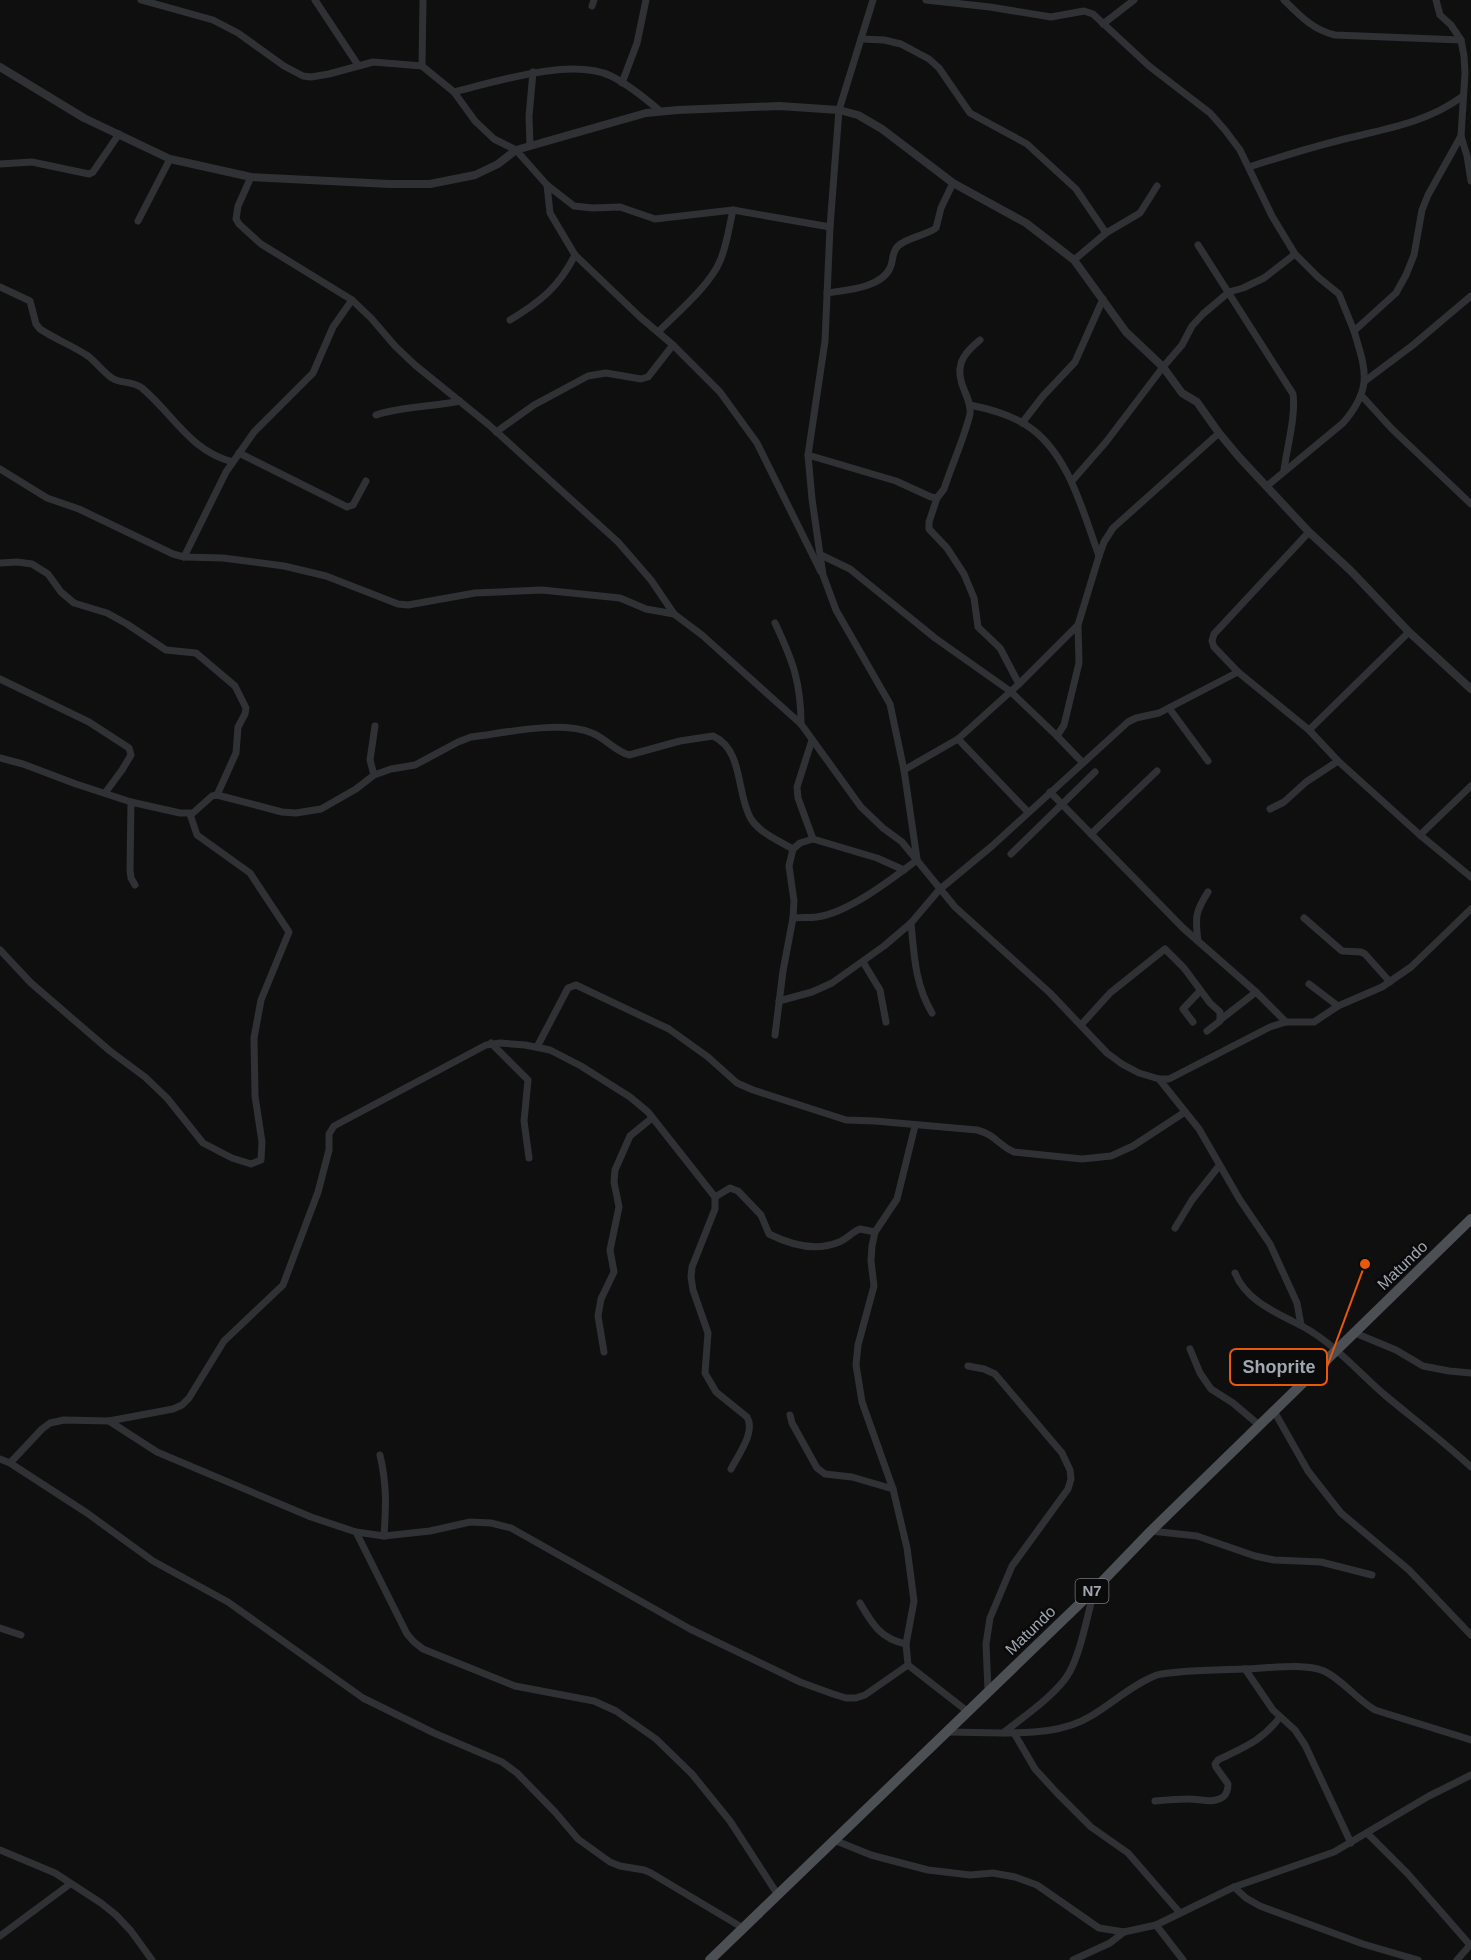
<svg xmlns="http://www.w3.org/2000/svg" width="1471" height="1960" viewBox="0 0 1471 1960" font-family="Arial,sans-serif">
<rect width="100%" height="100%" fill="#0f0f10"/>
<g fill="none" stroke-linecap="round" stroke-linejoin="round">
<!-- minor -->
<g stroke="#303135" stroke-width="7">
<path d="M 141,0 L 213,20 L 238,33 L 284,66 L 303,76 L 311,77 L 329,74 L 373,62 L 422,66 L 454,92 L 475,121 L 494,139 L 516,150 L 547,185 L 574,206 L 593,208 L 620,207 L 655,219 L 733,210 L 830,227"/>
<path d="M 315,0 L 358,65"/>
<path d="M 873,0 L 839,110 L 830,227 L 825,341 L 808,455 L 812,499 L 823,575 L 836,610 L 890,704 L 904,770 L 917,859"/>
<path d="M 926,0 L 990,7 L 1051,17 L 1084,11 L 1093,14 L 1149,66 L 1210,113 L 1225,130 L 1240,150 L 1272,216 L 1295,254 L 1318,277 L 1339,294 L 1354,331 L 1396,293 L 1406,275 L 1414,255 L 1422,210 L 1428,195 L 1461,136"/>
<path d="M 1284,0 C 1299,15 1313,30 1335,35 L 1461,40"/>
<path d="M 1436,0 L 1440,15 L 1451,25 L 1461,40 L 1464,56 L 1465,73 L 1461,136 L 1467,156 L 1471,181"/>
<path d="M 592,6 L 594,0"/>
<path d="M 1103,24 L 1134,0"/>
<path d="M 861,39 L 884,40 L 901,44 L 929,59 L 939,68 L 970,113 L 1027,144 L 1076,189 L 1106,233"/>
<path d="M 422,66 L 423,0"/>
<path d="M 622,83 L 637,43 L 646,0"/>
<path d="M 454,92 C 495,82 571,57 611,76 C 629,85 645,98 660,111"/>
<path d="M 530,146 L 529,116 L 533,72"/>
<path d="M 0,164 L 32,162 L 89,174 L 93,172 L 119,134"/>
<path d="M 1249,167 C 1277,158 1305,149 1333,142 C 1378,130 1424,125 1463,96"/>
<path d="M 251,177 L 238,206 L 236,219 L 239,224 L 261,244 L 352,300 L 371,318 L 395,346 L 415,365 L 489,425 L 618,542 L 651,580 L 674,614 L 702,635 L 801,724 L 861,807 L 883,828 L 902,842 L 955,907 L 1050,993 L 1107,1053 L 1122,1064 L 1139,1073 L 1159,1079 L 1169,1079 L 1270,1027 L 1286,1022 L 1314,1022 L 1338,1006 L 1382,987 L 1411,967 L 1471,909"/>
<path d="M 547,185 L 550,213 L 575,255 L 640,317 L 673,345 L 720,392 L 757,443 L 821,572"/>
<path d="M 138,221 L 170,159"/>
<path d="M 1198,245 L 1293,394 C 1296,416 1287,447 1284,470"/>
<path d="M 1074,260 L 1106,233 L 1140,213 L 1157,186"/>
<path d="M 0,287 L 30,301 L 36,324 L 40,329 C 55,339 73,346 88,356 C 97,363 103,372 112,378 C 120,384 131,380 142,388 C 174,415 190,451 233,462"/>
<path d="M 827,293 C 846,290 881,288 890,268 C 894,260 891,253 898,246 C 908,237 925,236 936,228 L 941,208 L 953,183"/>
<path d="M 510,320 C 540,302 559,287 575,255"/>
<path d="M 658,332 C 676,314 711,284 720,261 C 727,245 729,227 733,210"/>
<path d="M 1365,381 L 1413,345 L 1471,296"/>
<path d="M 1361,395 L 1391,428 L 1471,504"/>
<path d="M 970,405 C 990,409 1009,414 1026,425 C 1068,451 1083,512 1099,556"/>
<path d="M 376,415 C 403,406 433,407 460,401"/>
<path d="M 1022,423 L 1043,396 L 1075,362 L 1103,299"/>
<path d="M 496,432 L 534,405 L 588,376 L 606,373 L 641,379 L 648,377 L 673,345"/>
<path d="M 239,453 L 347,507 L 353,505 L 366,481"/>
<path d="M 808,455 L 896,481 L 931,497 L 937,498 L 944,489 C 952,464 964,439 970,414 C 971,406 968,399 965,392 C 954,368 961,355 980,340"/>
<path d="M 0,469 L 47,498 L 79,509 L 173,554 L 184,557 L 223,558 L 284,566 L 326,576 L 398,604 L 408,605 L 475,593 L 542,590 L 620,598 L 646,609 L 674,614"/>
<path d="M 1072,481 L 1106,442 L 1163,367 L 1182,345 L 1192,326 L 1203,314 L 1229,292 L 1243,288 L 1264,278 L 1295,254"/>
<path d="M 1267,486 L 1343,423 C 1373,388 1366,371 1354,331"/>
<path d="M 937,498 L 929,522 L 929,529 L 947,548 L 964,574 L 974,598 L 978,627 L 1000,648 L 1019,684"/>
<path d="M 1309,532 L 1214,634 L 1212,641 L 1214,647 L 1238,672 L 1309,730 L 1338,761 L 1420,835 L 1471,877"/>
<path d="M 821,555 L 850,569 L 935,638 L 1010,691 L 1057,736 L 1064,725 L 1079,663 L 1078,625"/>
<path d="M 184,557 L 226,472 L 254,432 L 313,373 L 333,327 L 352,300"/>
<path d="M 0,563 L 17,562 L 32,564 L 48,574 L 61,592 L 74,603 L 107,613 L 127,624 L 166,650 L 196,653 L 235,686 L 246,708 L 245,714 L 238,727 L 236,753 L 217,795"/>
<path d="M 775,623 C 793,661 801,683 801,724"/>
<path d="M 0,679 L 89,722 L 129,748 L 131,755 L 122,770 L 105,793"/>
<path d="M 1169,708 L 1208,761"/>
<path d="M 1309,730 L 1409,632"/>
<path d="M 1057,736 L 1082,762"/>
<path d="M 958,739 L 1028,812"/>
<path d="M 812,740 L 797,787 L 798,798 L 813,839"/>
<path d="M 0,758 L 23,764 L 76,784 L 131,802 L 180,813 L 193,813 L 212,796 L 217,795 L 282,812 L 296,813 L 321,809 L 356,789 L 374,775 L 391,769 L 415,765 L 458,742 L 471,737 C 505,733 560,720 592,733 C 605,738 615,751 629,755 L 680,741 L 713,736 C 744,750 736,794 751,819 C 760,833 779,841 793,849"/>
<path d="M 904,770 L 958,739 L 1019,684 L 1078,625 L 1099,556 L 1104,542 L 1113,528 L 1219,433"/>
<path d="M 374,775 L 370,760 L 375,726"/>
<path d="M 1050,792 L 1183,928 L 1256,992 L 1286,1022"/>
<path d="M 131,802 L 130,870 L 131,878 L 135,885"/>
<path d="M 1270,809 L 1284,802 L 1306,782 L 1338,761"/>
<path d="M 1091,834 L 1157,771"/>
<path d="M 1420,835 L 1471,786"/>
<path d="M 1011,854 L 1095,772"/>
<path d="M 793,918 C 801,917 809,918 817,917 C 848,913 892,879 917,860"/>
<path d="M 1304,918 L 1342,951 L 1361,952 L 1365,954 L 1390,982"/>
<path d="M 911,923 C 914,954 915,985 932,1013"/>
<path d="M 1198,941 C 1195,918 1195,912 1208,892"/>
<path d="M 0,950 L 31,983 L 110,1051 L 145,1077 L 167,1098 L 203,1143 L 232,1158 L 251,1164 L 261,1160 L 262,1142 L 255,1096 L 254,1038 L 261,1000 L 289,932 L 250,873 L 197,835 L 190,814"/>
<path d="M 863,962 L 880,990 L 886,1022"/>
<path d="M 1309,984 L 1338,1006"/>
<path d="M 779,1001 L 812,992 L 832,983 L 884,946 L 911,923 L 939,890 L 992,846 L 1128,722 L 1136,718 L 1159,713 L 1238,672"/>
<path d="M 1220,1020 L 1256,992"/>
<path d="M 1193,1022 L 1183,1009 L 1200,991"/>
<path d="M 1081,1025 L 1110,993 L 1165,949 L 1184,968 L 1210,1003 L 1220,1012 L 1220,1021 L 1207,1031"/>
<path d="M 775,1035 L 783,971 L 793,918 L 794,901 L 789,866 L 793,849 L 800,843 L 813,839 L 877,858 L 904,870"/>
<path d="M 491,1043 L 528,1080 L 524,1121 L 529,1158"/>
<path d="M 537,1047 L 568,988 L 576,985 L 669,1029 L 708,1057 L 737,1083 L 753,1090 L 846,1120 L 875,1121 L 977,1130 C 996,1135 998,1145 1014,1152 L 1082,1159 L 1111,1156 L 1133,1146 L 1185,1112"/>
<path d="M 1159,1079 L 1199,1129 L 1240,1200 L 1270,1244 L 1297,1303 L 1301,1325"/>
<path d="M 915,1126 L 897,1199 L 875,1232 L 872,1246 L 871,1261 L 874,1286 L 858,1345 L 856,1365 L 862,1402 L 893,1489 L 907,1548 L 914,1601 L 906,1644 L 908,1665 L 967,1711"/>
<path d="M 715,1197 L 730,1188 L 738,1191 L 761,1215 L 769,1234 C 791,1245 816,1252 839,1242 C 847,1239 852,1232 860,1229 L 875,1232"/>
<path d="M 1175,1228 L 1192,1200 L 1219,1166"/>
<path d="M 1235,1273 C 1246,1301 1277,1313 1302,1326 C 1335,1344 1358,1372 1386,1396 C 1415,1420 1444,1442 1471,1467"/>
<path d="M 1355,1333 L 1396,1350 L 1423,1366 L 1449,1371 L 1471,1373"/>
<path d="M 1190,1349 L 1200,1373 L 1211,1389 L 1233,1403 L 1259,1425"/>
<path d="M 604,1352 L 598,1316 L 601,1299 L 614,1272 L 610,1250 L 619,1207 L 614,1182 L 615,1170 L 630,1136 L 652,1118"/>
<path d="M 968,1366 L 984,1369 L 995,1374 L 1062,1453 L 1070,1470 L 1071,1479 L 1068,1489 L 1012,1566 L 990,1618 L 986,1644 L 988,1690"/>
<path d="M 1274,1411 L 1308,1471 L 1341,1513 L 1409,1570 L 1471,1635"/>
<path d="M 790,1415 L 792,1423 L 817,1468 L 825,1474 L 852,1477 L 893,1489"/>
<path d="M 109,1421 L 157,1452 L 311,1517 L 356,1532 L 407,1634 L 414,1642 L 423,1649 L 515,1686 L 594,1701 L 616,1711 L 656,1739 L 692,1774 L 730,1821 L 778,1895"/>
<path d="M 380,1455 C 387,1485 386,1506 384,1536"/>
<path d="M 0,1459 L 10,1463 L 87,1513 L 153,1561 L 228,1602 L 363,1698 L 434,1733 L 502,1762 L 517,1773 L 555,1812 L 578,1839 L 610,1862 L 620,1866 L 644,1870 L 651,1873 L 743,1928"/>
<path d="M 10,1463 L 42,1429 L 50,1423 L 64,1420 L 109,1421 L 173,1409 L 182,1405 L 189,1398 L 224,1341 L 283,1285 L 318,1192 L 329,1150 L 329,1134 L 334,1126 L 486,1045 L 500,1043 L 525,1045 L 550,1050 L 581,1066 L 630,1097 L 648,1112 L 715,1197 L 715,1209 L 692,1267 L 691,1277 L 693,1290 L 708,1333 L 705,1373 L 716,1392 L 747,1417 C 756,1432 738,1455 731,1469"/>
<path d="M 1151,1531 L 1197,1536 L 1255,1556 L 1274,1560 L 1321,1562 L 1372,1575"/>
<path d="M 356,1532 L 384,1536 L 430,1531 L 470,1522 L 491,1523 L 511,1528 L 690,1629 L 800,1682 L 833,1694 L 846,1698 L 856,1698 L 865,1695 L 908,1665"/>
<path d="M 860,1603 C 872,1624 881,1639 906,1644"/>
<path d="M 0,1628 L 21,1635"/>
<path d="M 1245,1669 L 1273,1710 L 1295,1730 L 1305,1745 L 1351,1843"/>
<path d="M 946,1732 L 1003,1733 C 1022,1718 1058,1693 1069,1673 C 1081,1652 1087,1616 1094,1592"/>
<path d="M 1003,1733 C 1032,1733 1065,1732 1091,1716 C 1113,1703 1133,1684 1157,1675 C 1164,1673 1172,1673 1179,1672 C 1200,1670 1221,1670 1243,1669 C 1266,1669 1302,1662 1324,1671 C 1343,1680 1356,1699 1375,1710 L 1471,1740"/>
<path d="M 1014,1733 L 1035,1769 L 1056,1792 L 1091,1827 L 1128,1853 L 1180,1913"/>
<path d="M 1155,1801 C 1166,1800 1178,1799 1189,1799 C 1200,1799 1213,1804 1223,1797 C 1227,1794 1228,1789 1228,1784 L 1216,1767 L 1215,1764 L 1218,1760 C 1244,1747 1262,1741 1280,1717"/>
<path d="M 1367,1833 L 1408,1874 L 1470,1945"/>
<path d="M 834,1840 L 871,1855 L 928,1870 L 970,1875 L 993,1873 L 1015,1877 L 1037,1885 L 1099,1928 L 1124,1932 L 1156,1925 L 1234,1887 L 1334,1852 L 1429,1796 L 1471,1775"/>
<path d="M 0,1850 L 55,1873 L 101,1903 L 116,1915 L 131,1931 L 152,1960"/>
<path d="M 1234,1887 L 1246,1898 L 1260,1906 L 1363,1944 L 1418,1960"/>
<path d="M 1156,1925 L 1183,1960"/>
<path d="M 0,1936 L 70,1884"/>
<path d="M 1073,1960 L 1110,1943 L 1124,1932"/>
<path d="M 1457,1960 L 1471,1944"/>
</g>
<!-- tertiary -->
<path stroke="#303135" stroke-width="8" d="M 0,67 L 84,118 L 170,159 L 251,177 L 389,184 L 430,184 L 475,175 L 498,164 L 516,150 L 646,113 L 678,110 L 779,106 L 839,110 L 858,115 L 882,129 L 953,183 L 1026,223 L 1074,260 L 1126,332 L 1163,367 L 1182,393 L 1197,402 L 1219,433 L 1239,457 L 1309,532 L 1351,571 L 1409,632 L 1471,689"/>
<!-- primary -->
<path stroke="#4c4f54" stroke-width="10" d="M 710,1960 L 1095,1589 L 1151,1531 L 1471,1219"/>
</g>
<g text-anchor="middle" stroke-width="5" stroke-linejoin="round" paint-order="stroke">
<!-- shield labels -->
<rect fill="#0a0a0b" stroke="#73787f" stroke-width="1.5" x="1075.5" y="1579" width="33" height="24" rx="4.5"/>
<g font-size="15" font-weight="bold" fill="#a0a7b1">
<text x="1092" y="1596">N7</text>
</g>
<!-- street labels -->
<g font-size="16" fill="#a0a7b1" stroke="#0a0a0b">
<text transform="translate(1402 1265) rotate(-44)" y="6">Matundo</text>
<text transform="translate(1030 1630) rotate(-44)" y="6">Matundo</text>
</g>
</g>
<!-- callouts -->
<path fill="none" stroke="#e8590c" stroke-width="2" d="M1365 1264L1327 1367"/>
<circle fill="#e8590c" stroke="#0a0a0b" stroke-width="2" cx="1365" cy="1264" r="6"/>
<rect fill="#0a0a0b" stroke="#e8590c" stroke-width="2" x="1230" y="1349" width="97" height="36" rx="6"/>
<g font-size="18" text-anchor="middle" font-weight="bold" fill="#a0a7b1">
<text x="1279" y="1373">Shoprite</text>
</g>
</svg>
